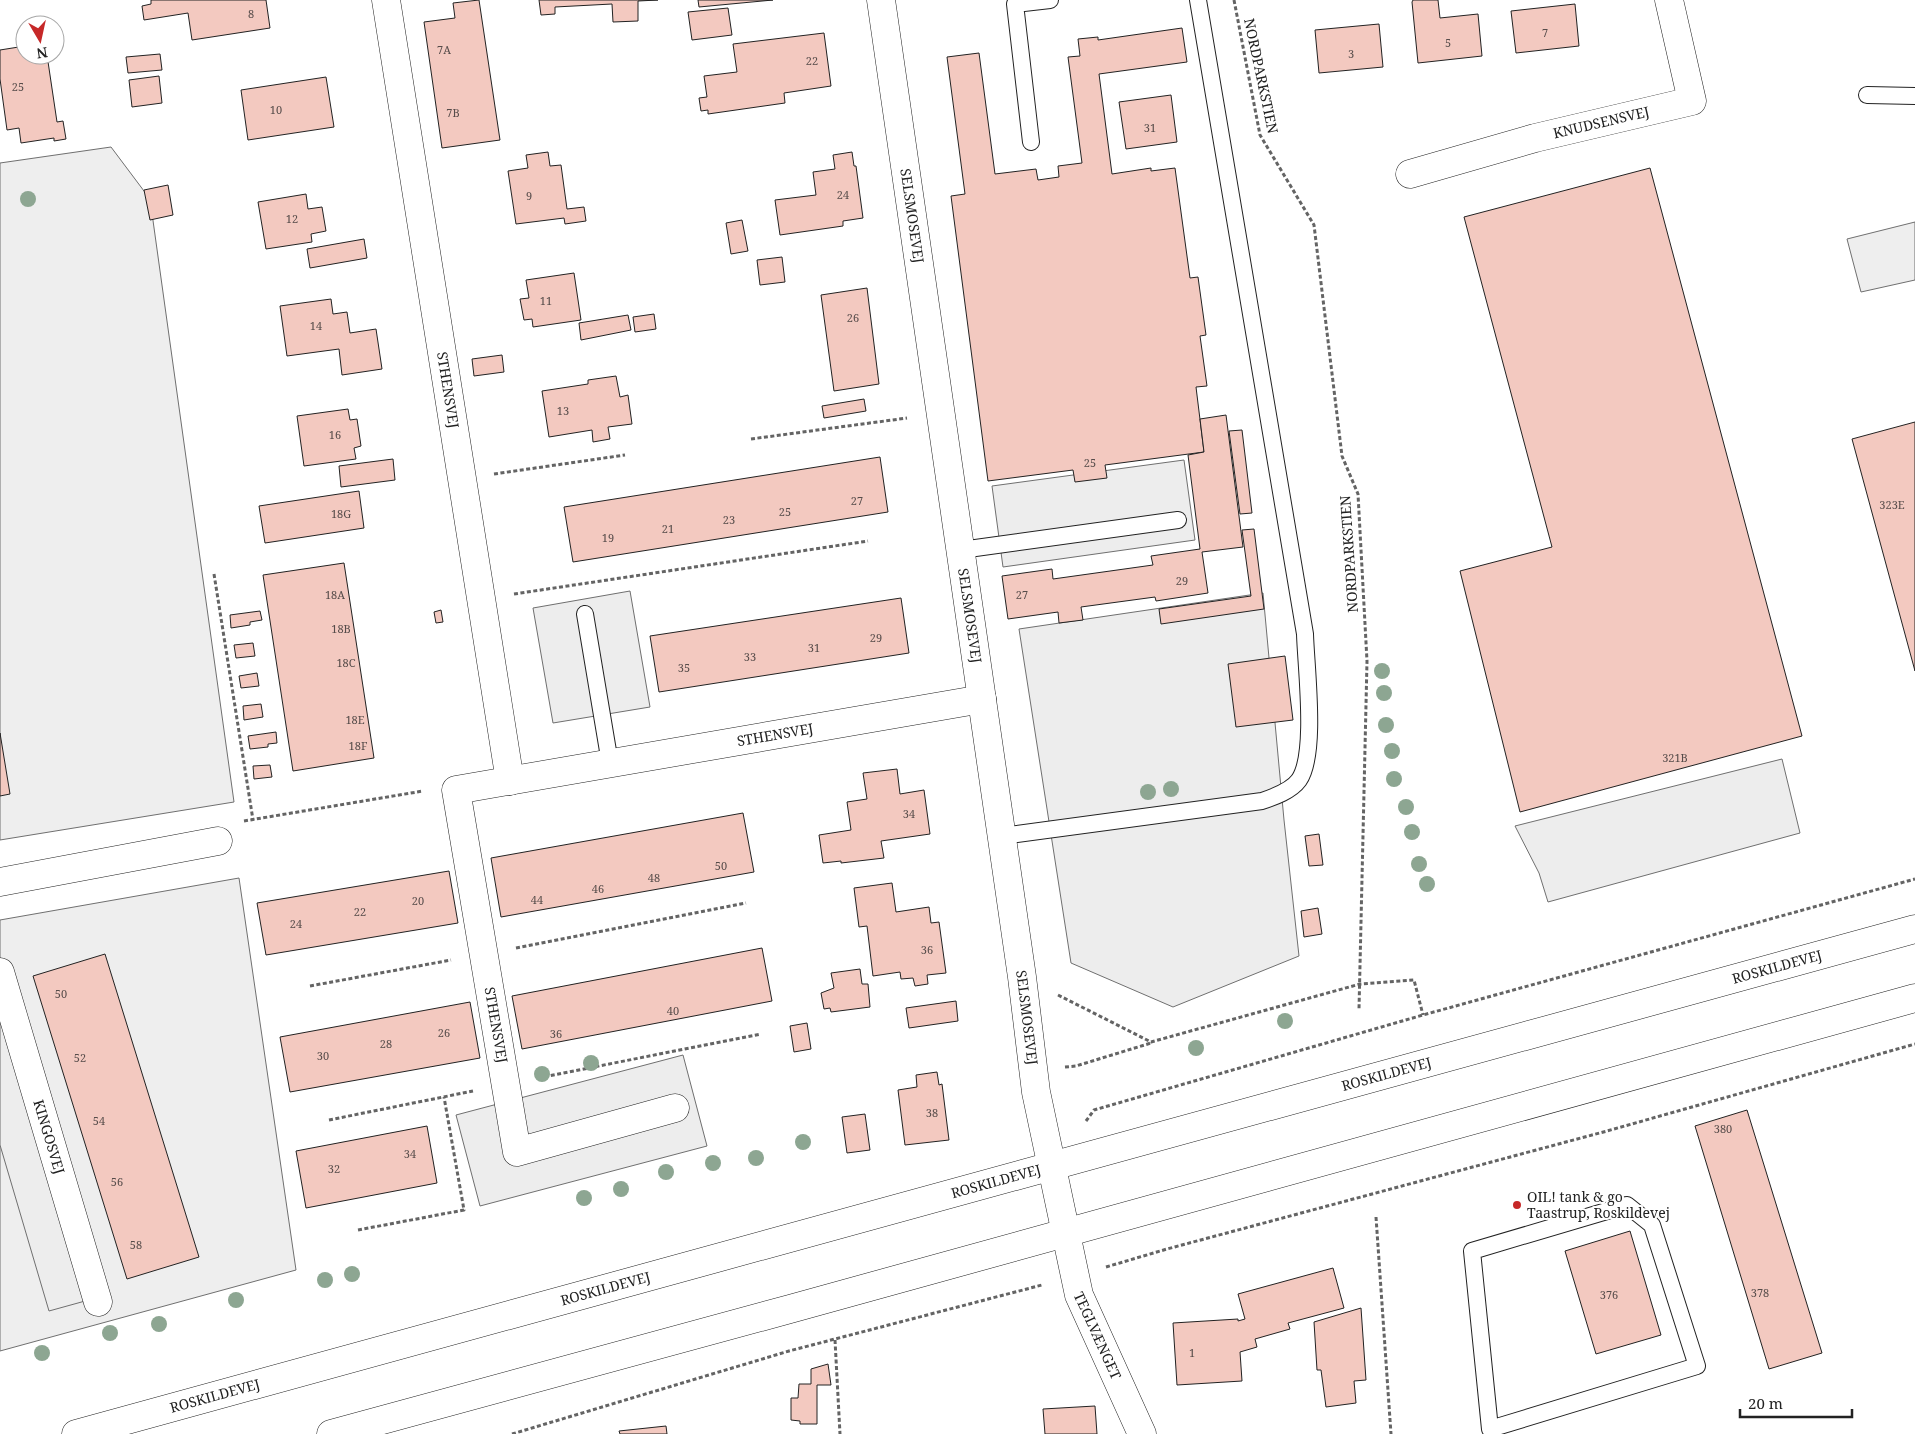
<svg xmlns="http://www.w3.org/2000/svg" width="1915" height="1434" viewBox="0 0 1915 1434" font-family="'Noto Serif',serif">
<rect width="100%" height="100%" fill="#fff"/>
<!-- green -->
<g fill="#eee" stroke="#6f6f6f">
<path d="M 111,147 L 150,199 L 234,802 L 0,840 L 0,163 Z"/>
<path d="M 1915,222 L 1915,280 L 1861,292 L 1847,239 Z"/>
<path d="M 239,878 L 296,1270 L 0,1351 L 0,920 Z"/>
</g>
<!-- parking -->
<g fill="#ededed" stroke="#6f6f6f">
<path d="M 1184,460 L 1195,540 L 1003,567 L 992,486 Z"/>
<path d="M 630,591 L 650,707 L 553,723 L 533,608 Z"/>
<path d="M 1263,593 L 1284,820 L 1299,956 L 1173,1007 L 1071,963 L 1019,629 Z"/>
<path d="M 1782,759 L 1800,833 L 1548,902 L 1539,873 L 1515,826 Z"/>
<path d="M 0,972 L 96,1298 L 49,1311 L 0,1145 Z"/>
<path d="M 683,1055 L 707,1146 L 480,1206 L 456,1115 Z"/>
</g>
<!-- building -->
<g fill="#f3c9c0" stroke="#222">
<path d="M 151,0 L 266,0 L 270,28 L 192,40 L 188,13 L 144,20 L 142,6 L 151,4 Z"/>
<path d="M 479,0 L 500,140 L 442,148 L 424,22 L 455,18 L 453,3 Z"/>
<path d="M 539,0 L 658,0 L 638,1 L 638,21 L 613,22 L 612,4 L 555,7 L 555,14 L 541,15 Z"/>
<path d="M 698,0 L 773,0 L 699,7 Z"/>
<path d="M 1413,0 L 1438,0 L 1440,18 L 1478,14 L 1482,56 L 1418,63 L 1412,2 Z"/>
<path d="M 1575,4 L 1579,46 L 1516,53 L 1511,11 Z"/>
<path d="M 728,8 L 732,35 L 692,40 L 688,12 Z"/>
<path d="M 1379,24 L 1383,67 L 1319,73 L 1315,30 Z"/>
<path d="M 1182,28 L 1187,62 L 1099,74 L 1112,174 L 1151,168 L 1151,171 L 1175,168 L 1190,278 L 1198,277 L 1206,335 L 1200,336 L 1207,386 L 1196,387 L 1204,452 L 1105,465 L 1107,478 L 1075,482 L 1073,470 L 988,481 L 951,196 L 965,194 L 947,57 L 979,53 L 995,174 L 1036,169 L 1038,180 L 1059,177 L 1058,166 L 1082,163 L 1068,57 L 1080,56 L 1078,39 L 1098,37 L 1098,40 Z"/>
<path d="M 824,33 L 831,86 L 784,93 L 785,103 L 708,114 L 708,110 L 701,111 L 699,98 L 707,97 L 704,76 L 737,72 L 733,44 Z"/>
<path d="M 25,46 L 25,55 L 47,55 L 57,122 L 63,121 L 66,139 L 54,141 L 54,138 L 21,143 L 19,128 L 7,130 L 0,79 L 0,50 Z"/>
<path d="M 160,54 L 162,70 L 128,73 L 126,57 Z"/>
<path d="M 159,76 L 162,103 L 132,107 L 129,80 Z"/>
<path d="M 326,77 L 334,127 L 248,140 L 241,90 Z"/>
<path d="M 1171,95 L 1177,142 L 1126,149 L 1119,102 Z"/>
<path d="M 548,152 L 550,166 L 561,165 L 567,209 L 584,207 L 586,221 L 565,224 L 564,218 L 516,224 L 508,171 L 528,168 L 526,155 Z"/>
<path d="M 852,152 L 854,166 L 856,166 L 863,218 L 843,221 L 843,226 L 780,235 L 775,200 L 816,195 L 813,172 L 835,169 L 833,155 Z"/>
<path d="M 1650,168 L 1802,736 L 1520,812 L 1460,571 L 1552,547 L 1464,217 Z"/>
<path d="M 168,185 L 173,215 L 150,220 L 144,190 Z"/>
<path d="M 306,194 L 308,209 L 322,207 L 326,231 L 311,234 L 312,242 L 266,249 L 258,202 Z"/>
<path d="M 742,220 L 748,251 L 731,254 L 726,223 Z"/>
<path d="M 364,239 L 367,258 L 310,268 L 307,249 Z"/>
<path d="M 782,257 L 785,282 L 760,285 L 757,260 Z"/>
<path d="M 574,273 L 581,320 L 533,327 L 532,319 L 524,320 L 520,299 L 529,298 L 526,280 Z"/>
<path d="M 867,288 L 879,384 L 834,391 L 821,295 Z"/>
<path d="M 331,299 L 333,314 L 347,312 L 350,333 L 376,329 L 382,369 L 342,375 L 339,349 L 287,356 L 280,306 Z"/>
<path d="M 654,314 L 656,329 L 635,332 L 633,317 Z"/>
<path d="M 628,315 L 631,330 L 581,340 L 579,323 Z"/>
<path d="M 502,355 L 504,372 L 474,376 L 472,359 Z"/>
<path d="M 616,376 L 620,397 L 628,395 L 632,424 L 608,427 L 610,439 L 593,442 L 592,430 L 549,437 L 542,391 L 588,384 L 588,380 Z"/>
<path d="M 864,399 L 866,411 L 824,418 L 822,406 Z"/>
<path d="M 348,409 L 350,420 L 357,419 L 361,446 L 354,448 L 356,459 L 304,466 L 297,416 Z"/>
<path d="M 1226,415 L 1243,547 L 1202,552 L 1208,593 L 1156,601 L 1155,597 L 1081,607 L 1083,620 L 1059,623 L 1058,612 L 1008,619 L 1002,576 L 1052,569 L 1053,579 L 1153,565 L 1151,556 L 1200,549 L 1188,455 L 1204,452 L 1200,419 Z"/>
<path d="M 1915,422 L 1915,671 L 1852,439 Z"/>
<path d="M 1242,430 L 1252,513 L 1240,514 L 1229,431 Z"/>
<path d="M 880,457 L 888,512 L 573,562 L 564,507 Z"/>
<path d="M 393,459 L 395,480 L 341,487 L 339,466 Z"/>
<path d="M 359,491 L 364,528 L 265,543 L 259,506 Z"/>
<path d="M 1254,529 L 1264,609 L 1161,624 L 1159,609 L 1251,596 L 1242,530 Z"/>
<path d="M 344,563 L 374,758 L 293,771 L 263,575 Z"/>
<path d="M 901,598 L 909,653 L 659,692 L 650,636 Z"/>
<path d="M 441,610 L 443,622 L 436,623 L 434,612 Z"/>
<path d="M 260,611 L 262,620 L 250,622 L 250,625 L 231,628 L 230,615 Z"/>
<path d="M 253,643 L 255,656 L 236,658 L 234,645 Z"/>
<path d="M 1285,656 L 1293,720 L 1236,727 L 1228,664 Z"/>
<path d="M 257,673 L 259,686 L 241,688 L 239,676 Z"/>
<path d="M 261,704 L 263,717 L 244,720 L 243,706 Z"/>
<path d="M 276,732 L 277,743 L 268,744 L 268,747 L 250,749 L 248,736 Z"/>
<path d="M 0,733 L 10,794 L 0,796 Z"/>
<path d="M 270,765 L 272,777 L 254,779 L 253,766 Z"/>
<path d="M 897,769 L 900,794 L 924,790 L 930,834 L 881,841 L 884,858 L 841,863 L 841,861 L 823,863 L 819,835 L 851,830 L 847,802 L 867,799 L 863,773 Z"/>
<path d="M 743,813 L 754,872 L 501,917 L 491,858 Z"/>
<path d="M 1319,834 L 1323,865 L 1309,866 L 1305,836 Z"/>
<path d="M 449,871 L 458,923 L 266,955 L 257,903 Z"/>
<path d="M 892,883 L 896,912 L 929,907 L 931,923 L 939,922 L 946,973 L 927,975 L 928,984 L 915,986 L 913,978 L 901,979 L 900,972 L 873,976 L 867,926 L 859,927 L 854,888 Z"/>
<path d="M 1318,908 L 1322,934 L 1304,937 L 1301,911 Z"/>
<path d="M 762,948 L 772,1001 L 522,1049 L 512,996 Z"/>
<path d="M 105,954 L 199,1257 L 127,1279 L 33,976 Z"/>
<path d="M 860,969 L 862,984 L 868,984 L 870,1007 L 831,1012 L 830,1008 L 824,1009 L 821,993 L 834,988 L 831,973 Z"/>
<path d="M 956,1001 L 958,1021 L 909,1028 L 906,1008 Z"/>
<path d="M 470,1002 L 480,1058 L 290,1092 L 280,1037 Z"/>
<path d="M 807,1023 L 811,1049 L 794,1052 L 790,1026 Z"/>
<path d="M 937,1072 L 939,1085 L 942,1084 L 949,1140 L 905,1145 L 898,1090 L 917,1087 L 916,1075 Z"/>
<path d="M 1747,1110 L 1822,1353 L 1769,1369 L 1695,1126 Z"/>
<path d="M 865,1114 L 870,1150 L 847,1153 L 842,1117 Z"/>
<path d="M 427,1126 L 437,1183 L 306,1208 L 296,1151 Z"/>
<path d="M 1630,1231 L 1661,1335 L 1596,1354 L 1565,1251 Z"/>
<path d="M 1333,1268 L 1344,1308 L 1288,1323 L 1290,1329 L 1255,1339 L 1257,1347 L 1240,1352 L 1242,1381 L 1177,1385 L 1173,1323 L 1238,1319 L 1238,1321 L 1245,1319 L 1238,1294 Z"/>
<path d="M 1361,1308 L 1366,1380 L 1354,1381 L 1356,1403 L 1326,1407 L 1321,1370 L 1317,1370 L 1314,1322 Z"/>
<path d="M 828,1364 L 831,1385 L 817,1385 L 817,1424 L 800,1424 L 800,1421 L 791,1420 L 791,1398 L 798,1398 L 799,1384 L 811,1384 L 811,1369 Z"/>
<path d="M 1095,1406 L 1097,1434 L 1045,1434 L 1043,1409 Z"/>
<path d="M 666,1426 L 667,1434 L 620,1434 L 619,1431 Z"/>
</g>
<g fill="none" stroke-linecap="round" stroke-linejoin="round">
<!-- service casing -->
<g stroke="#222" stroke-width="18">
<g id="service">
<path d="M 1867,95 L 1915,96"/>
<path d="M 1031,142 L 1015,4 L 1050,0"/>
<path d="M 961,550 L 1178,520"/>
<path d="M 585,614 L 610,763"/>
<path d="M 1002,836 L 1262,801 C 1274,797 1291,791 1299,780 C 1317,754 1306,668 1305,634 L 1198,0"/>
<path d="M 1627,1205 L 1652,1225 L 1697,1366 L 1490,1429 L 1472,1251 Z"/>
</g>
</g>
<!-- minor casing -->
<g stroke="#222" stroke-width="29">
<g id="minor">
<path id="s1" d="M 386,0 L 510,781"/>
<path id="s2" d="M 881,0 L 1022,977 L 1036,1092 L 1079,1295 L 1142,1434"/>
<path id="s3" d="M 1410,174 L 1535,138 L 1692,101 L 1669,0"/>
<path d="M 0,882 L 218,841"/>
<path id="s4" d="M 0,972 L 98,1302"/>
<path id="s5" d="M 675,1108 L 517,1152 L 456,790 L 982,699"/>
</g>
</g>
<!-- secondary casing -->
<g stroke="#222" stroke-width="29">
<g id="secondary">
<path id="s6" d="M 76,1434 L 1915,929"/>
<path d="M 331,1434 L 790,1309 L 1915,998"/>
</g>
</g>
<!-- path -->
<g stroke="#646464" stroke-width="3" stroke-dasharray="4 2.5" stroke-linecap="butt">
<path d="M 1234,0 L 1260,135 L 1314,225 L 1342,456 L 1358,494 L 1367,661 L 1359,1009"/>
<path d="M 751,439 L 907,418"/>
<path d="M 494,474 L 625,455"/>
<path d="M 214,574 L 253,820"/>
<path d="M 514,594 L 868,541"/>
<path d="M 244,821 L 423,791"/>
<path d="M 516,948 L 746,903"/>
<path d="M 310,986 L 451,960"/>
<path d="M 1058,995 L 1151,1042 L 1360,984 L 1414,980 L 1423,1015"/>
<path d="M 1065,1067 L 1076,1066 L 1151,1043"/>
<path d="M 538,1078 L 761,1034"/>
<path d="M 329,1120 L 473,1091"/>
<path d="M 1086,1121 L 1094,1110 L 1423,1015 L 1915,879"/>
<path d="M 1376,1217 L 1391,1434"/>
<path d="M 358,1230 L 464,1210 L 444,1097"/>
<path d="M 1106,1267 L 1167,1249 L 1607,1131 L 1915,1044"/>
<path d="M 835,1340 L 840,1434"/>
<path d="M 512,1434 L 789,1351 L 1042,1285"/>
</g>
<!-- service -->
<use href="#service" stroke="#fff" stroke-width="16"/>
<!-- minor -->
<use href="#minor" stroke="#fff" stroke-width="28"/>
<!-- secondary -->
<use href="#secondary" stroke="#fff" stroke-width="28"/>
</g>
<!-- trees -->
<g fill="#8da692">
<circle cx="28" cy="199" r="8"/>
<circle cx="1382" cy="671" r="8"/>
<circle cx="1384" cy="693" r="8"/>
<circle cx="1386" cy="725" r="8"/>
<circle cx="1392" cy="751" r="8"/>
<circle cx="1394" cy="779" r="8"/>
<circle cx="1171" cy="789" r="8"/>
<circle cx="1148" cy="792" r="8"/>
<circle cx="1406" cy="807" r="8"/>
<circle cx="1412" cy="832" r="8"/>
<circle cx="1419" cy="864" r="8"/>
<circle cx="1427" cy="884" r="8"/>
<circle cx="1285" cy="1021" r="8"/>
<circle cx="1196" cy="1048" r="8"/>
<circle cx="591" cy="1063" r="8"/>
<circle cx="542" cy="1074" r="8"/>
<circle cx="803" cy="1142" r="8"/>
<circle cx="756" cy="1158" r="8"/>
<circle cx="713" cy="1163" r="8"/>
<circle cx="666" cy="1172" r="8"/>
<circle cx="621" cy="1189" r="8"/>
<circle cx="584" cy="1198" r="8"/>
<circle cx="352" cy="1274" r="8"/>
<circle cx="325" cy="1280" r="8"/>
<circle cx="236" cy="1300" r="8"/>
<circle cx="159" cy="1324" r="8"/>
<circle cx="110" cy="1333" r="8"/>
<circle cx="42" cy="1353" r="8"/>
</g>
<!-- markers -->
<circle fill="#c62828" stroke="#fff" stroke-width="2" cx="1517" cy="1205" r="5"/>
<g text-anchor="middle" stroke-width="4" stroke-linejoin="round" paint-order="stroke">
<!-- number labels -->
<g font-size="11" fill="#564c4a">
<text x="251" y="18">8</text>
<text x="1545" y="37">7</text>
<text x="1448" y="47">5</text>
<text x="444" y="54">7A</text>
<text x="1351" y="58">3</text>
<text x="812" y="65">22</text>
<text x="18" y="91">25</text>
<text x="276" y="114">10</text>
<text x="453" y="117">7B</text>
<text x="1150" y="132">31</text>
<text x="843" y="199">24</text>
<text x="529" y="200">9</text>
<text x="292" y="223">12</text>
<text x="546" y="305">11</text>
<text x="853" y="322">26</text>
<text x="316" y="330">14</text>
<text x="563" y="415">13</text>
<text x="335" y="439">16</text>
<text x="1090" y="467">25</text>
<text x="857" y="505">27</text>
<text x="1892" y="509">323E</text>
<text x="785" y="516">25</text>
<text x="341" y="518">18G</text>
<text x="729" y="524">23</text>
<text x="668" y="533">21</text>
<text x="608" y="542">19</text>
<text x="1182" y="585">29</text>
<text x="335" y="599">18A</text>
<text x="1022" y="599">27</text>
<text x="341" y="633">18B</text>
<text x="876" y="642">29</text>
<text x="814" y="652">31</text>
<text x="750" y="661">33</text>
<text x="346" y="667">18C</text>
<text x="684" y="672">35</text>
<text x="355" y="724">18E</text>
<text x="358" y="750">18F</text>
<text x="1675" y="762">321B</text>
<text x="909" y="818">34</text>
<text x="721" y="870">50</text>
<text x="654" y="882">48</text>
<text x="598" y="893">46</text>
<text x="537" y="904">44</text>
<text x="418" y="905">20</text>
<text x="360" y="916">22</text>
<text x="296" y="928">24</text>
<text x="927" y="954">36</text>
<text x="61" y="998">50</text>
<text x="673" y="1015">40</text>
<text x="444" y="1037">26</text>
<text x="556" y="1038">36</text>
<text x="386" y="1048">28</text>
<text x="323" y="1060">30</text>
<text x="80" y="1062">52</text>
<text x="932" y="1117">38</text>
<text x="99" y="1125">54</text>
<text x="1723" y="1133">380</text>
<text x="410" y="1158">34</text>
<text x="334" y="1173">32</text>
<text x="117" y="1186">56</text>
<text x="136" y="1249">58</text>
<text x="1760" y="1297">378</text>
<text x="1609" y="1299">376</text>
<text x="1192" y="1357">1</text>
</g>
<!-- street labels -->
<g font-size="14" fill="#222" stroke="#fff">
<text transform="translate(1261 76) rotate(78)" y="5">NORDPARKSTIEN</text>
<text dy="5" stroke="none"><textPath href="#s3" startOffset="198">KNUDSENSVEJ</textPath></text>
<text dy="5" stroke="none"><textPath href="#s2" startOffset="218">SELSMOSEVEJ</textPath></text>
<text dy="5" stroke="none"><textPath href="#s1" startOffset="395">STHENSVEJ</textPath></text>
<text transform="translate(1349 554) rotate(-94)" y="5">NORDPARKSTIEN</text>
<text dy="5" stroke="none"><textPath href="#s2" startOffset="622">SELSMOSEVEJ</textPath></text>
<text dy="5" stroke="none"><textPath href="#s5" startOffset="855">STHENSVEJ</textPath></text>
<text dy="5" stroke="none"><textPath href="#s6" startOffset="1764">ROSKILDEVEJ</textPath></text>
<text dy="5" stroke="none"><textPath href="#s2" startOffset="1028">SELSMOSEVEJ</textPath></text>
<text transform="translate(496 1025) rotate(80)" y="5">STHENSVEJ</text>
<text dy="5" stroke="none"><textPath href="#s6" startOffset="1359">ROSKILDEVEJ</textPath></text>
<text dy="5" stroke="none"><textPath href="#s4" startOffset="172">KINGOSVEJ</textPath></text>
<text dy="5" stroke="none"><textPath href="#s6" startOffset="954">ROSKILDEVEJ</textPath></text>
<text dy="5" stroke="none"><textPath href="#s6" startOffset="549">ROSKILDEVEJ</textPath></text>
<text dy="5" stroke="none"><textPath href="#s2" startOffset="1355">TEGLVÆNGET</textPath></text>
<text dy="5" stroke="none"><textPath href="#s6" startOffset="144">ROSKILDEVEJ</textPath></text>
</g>
<!-- poi labels -->
<g font-size="14" fill="#222" stroke="#fff" text-anchor="start">
<text x="1527" y="1202">OIL! tank &amp; go<tspan x="1527" dy="16">Taastrup, Roskildevej</tspan></text>
</g>
</g>
<!-- north arrow -->
<g transform="translate(40 40) rotate(171)"><circle r="24" fill="#ffffff" stroke="#a7a7a7"/>
<path d="M0-4L9 19L0 12L-9 19Z" fill="#c62828"/>
<text y="-8" font-size="14" font-weight="bold" text-anchor="middle" fill="#222222">N</text>
</g>
<!-- scale -->
<path d="M1740 1409v8h112v-8" fill="none" stroke="#222222" stroke-width="2.5"/>
<text x="1748" y="1409" font-size="15" fill="#222222" stroke="#ffffff" stroke-width="4" paint-order="stroke">20 m</text>
</svg>
